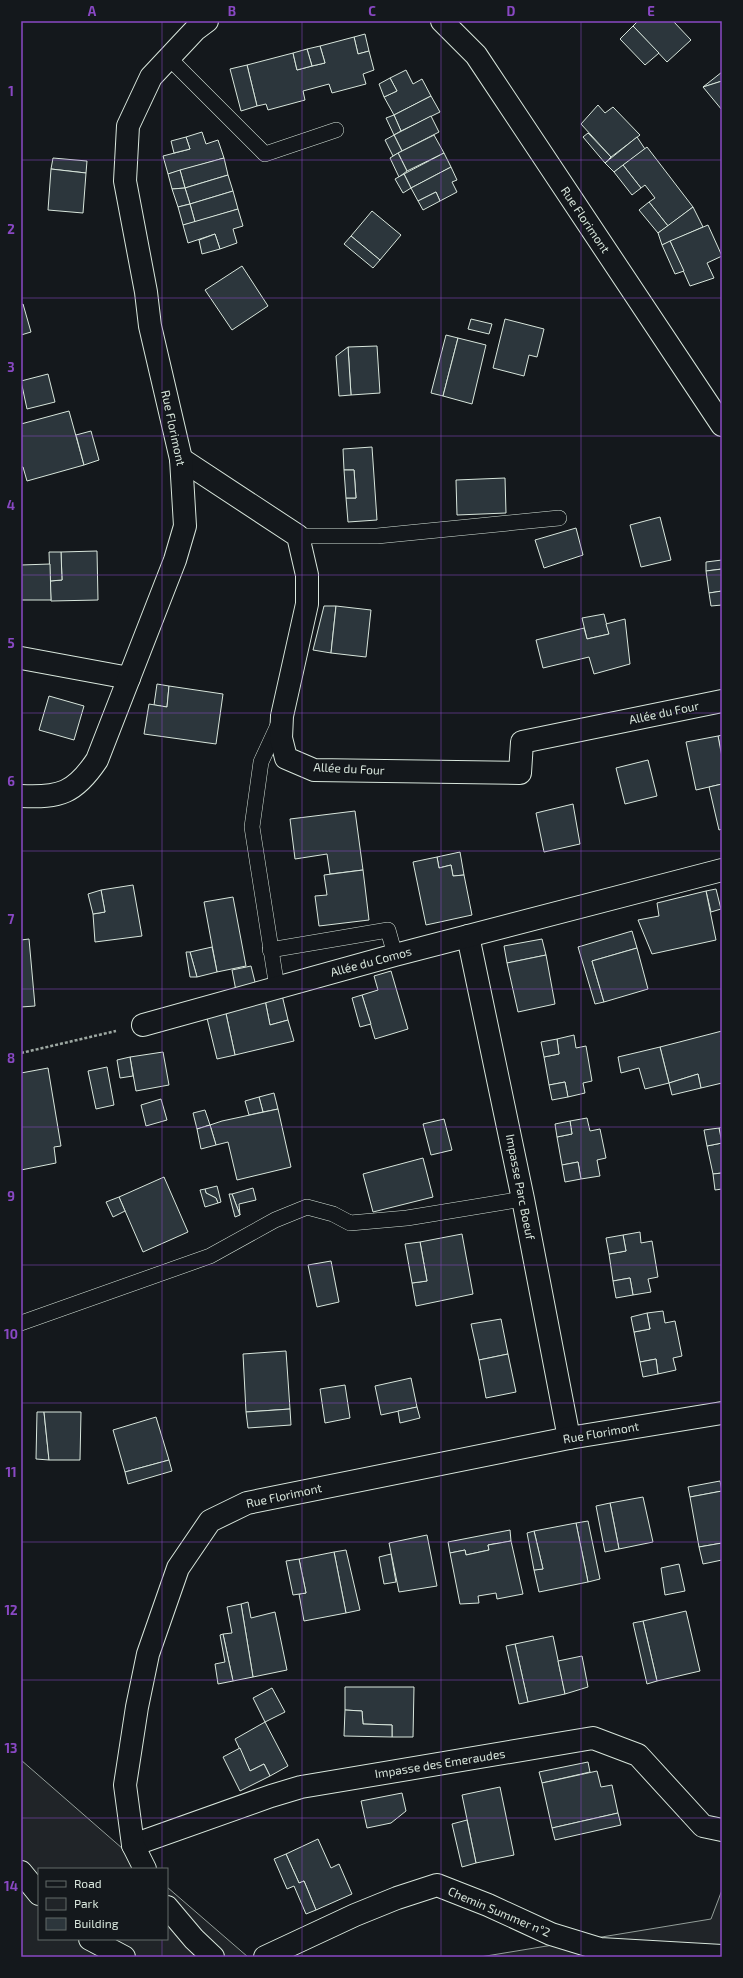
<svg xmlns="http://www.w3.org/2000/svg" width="743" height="1978" viewBox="0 0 743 1978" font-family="'Exo 2',sans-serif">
<rect width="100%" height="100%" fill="#14181c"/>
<!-- green -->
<g fill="#202428" stroke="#939e99">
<path d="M 21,1760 L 146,1869 L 39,1869 L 39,1939 L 167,1939 L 167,1887 L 248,1957 L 21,1957 Z"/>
<path d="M 722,1890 L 722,1957 L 480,1957 L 711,1919 Z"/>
</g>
<!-- building -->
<g fill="#2c363c" stroke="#d8e6dc">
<path d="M 638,21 L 673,21 L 691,40 L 667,62 L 633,26 Z"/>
<path d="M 633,26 L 659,53 L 645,65 L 620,39 Z"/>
<path d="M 365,34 L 369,51 L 358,54 L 354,37 Z"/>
<path d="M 354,37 L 358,54 L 369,51 L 374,70 L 363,74 L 366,84 L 332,93 L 329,84 L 303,91 L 305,100 L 268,110 L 266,104 L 257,106 L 247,65 L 293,53 L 297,70 L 312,66 L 325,63 L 320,46 Z"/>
<path d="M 320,46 L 325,63 L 312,66 L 307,49 Z"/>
<path d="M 307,49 L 312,66 L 297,70 L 293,53 Z"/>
<path d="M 247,65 L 257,106 L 241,111 L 230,69 Z"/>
<path d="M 406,70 L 413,84 L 422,79 L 431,96 L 394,115 L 384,97 L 397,91 L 390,78 Z"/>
<path d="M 722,72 L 722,81 L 703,87 Z"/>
<path d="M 390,78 L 397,91 L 384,97 L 379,84 Z"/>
<path d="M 722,81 L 722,110 L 703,87 Z"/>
<path d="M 431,96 L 440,112 L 401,131 L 394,115 Z"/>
<path d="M 598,105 L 605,113 L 613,107 L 640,135 L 611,157 L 581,124 Z"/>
<path d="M 394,115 L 401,131 L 394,135 L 386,118 Z"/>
<path d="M 431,116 L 439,132 L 402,151 L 394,135 Z"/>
<path d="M 202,132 L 206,144 L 218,140 L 224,158 L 168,174 L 163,156 L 190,149 L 186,137 Z"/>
<path d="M 588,133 L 611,157 L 605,163 L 583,137 Z"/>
<path d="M 394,135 L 402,151 L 393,156 L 385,140 Z"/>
<path d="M 434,135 L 444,153 L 407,171 L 398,153 Z"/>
<path d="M 186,137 L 190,149 L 174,153 L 171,141 Z"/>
<path d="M 637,137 L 645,149 L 614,172 L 605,163 Z"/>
<path d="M 647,147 L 693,207 L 668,226 L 649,202 L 655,198 L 645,185 L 641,188 L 623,165 Z"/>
<path d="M 398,153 L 407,171 L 399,177 L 390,158 Z"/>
<path d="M 444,153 L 451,167 L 411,188 L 404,174 Z"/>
<path d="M 53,158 L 87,161 L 86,173 L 51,169 Z"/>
<path d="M 224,158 L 228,175 L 185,188 L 180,170 Z"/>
<path d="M 623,165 L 641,188 L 632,195 L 614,172 Z"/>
<path d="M 451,167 L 457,180 L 452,182 L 457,192 L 440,201 L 436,192 L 418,201 L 411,188 Z"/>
<path d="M 51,169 L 86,173 L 83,213 L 48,210 Z"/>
<path d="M 180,170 L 185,188 L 172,189 L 168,174 Z"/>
<path d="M 404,174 L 411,188 L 403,193 L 395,179 Z"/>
<path d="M 228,175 L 233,191 L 190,204 L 185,188 Z"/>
<path d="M 185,188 L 190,204 L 178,207 L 172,189 Z"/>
<path d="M 233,191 L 238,209 L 195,222 L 190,204 Z"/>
<path d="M 436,192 L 440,201 L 423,210 L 418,201 Z"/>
<path d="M 649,202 L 668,226 L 658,233 L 639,210 Z"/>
<path d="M 190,204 L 195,222 L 183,225 L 178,207 Z"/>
<path d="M 693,207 L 703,227 L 662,245 L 658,233 Z"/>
<path d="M 238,209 L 243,226 L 233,229 L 237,243 L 220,249 L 215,234 L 188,243 L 183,225 Z"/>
<path d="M 372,211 L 401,235 L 380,260 L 351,236 Z"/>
<path d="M 708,225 L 722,256 L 707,263 L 714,278 L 690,286 L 670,241 Z"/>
<path d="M 215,234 L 220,249 L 202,254 L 199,240 Z"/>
<path d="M 351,236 L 380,260 L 373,268 L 344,244 Z"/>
<path d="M 670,241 L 684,271 L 675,274 L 662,245 Z"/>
<path d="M 242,266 L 268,306 L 232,330 L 205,290 Z"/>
<path d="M 23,304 L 31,332 L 21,335 L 21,305 Z"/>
<path d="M 471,319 L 492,324 L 489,334 L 468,329 Z"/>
<path d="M 505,319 L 544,329 L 537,357 L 529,355 L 524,376 L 493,368 Z"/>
<path d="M 446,335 L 458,338 L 443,396 L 431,393 Z"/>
<path d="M 458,338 L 486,345 L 472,404 L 443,396 Z"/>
<path d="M 377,346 L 380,393 L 351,395 L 348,347 Z"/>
<path d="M 348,347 L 351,395 L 339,396 L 336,356 Z"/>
<path d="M 48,374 L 55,402 L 27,409 L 21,381 Z"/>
<path d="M 69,411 L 84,465 L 27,481 L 23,467 L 21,467 L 21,424 Z"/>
<path d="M 91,431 L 99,460 L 84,465 L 76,435 Z"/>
<path d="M 372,447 L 377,520 L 348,522 L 346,498 L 356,498 L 354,470 L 344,470 L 343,449 Z"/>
<path d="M 344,470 L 354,470 L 356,498 L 346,498 Z"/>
<path d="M 505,478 L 506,513 L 457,515 L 456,480 Z"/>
<path d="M 660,517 L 671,560 L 641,567 L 630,525 Z"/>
<path d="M 576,528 L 583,555 L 544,568 L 535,540 Z"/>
<path d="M 97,551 L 98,600 L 51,601 L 50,581 L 62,580 L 61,552 Z"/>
<path d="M 49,552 L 61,552 L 62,580 L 50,581 Z"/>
<path d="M 722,560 L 722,569 L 706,571 L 706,562 Z"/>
<path d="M 50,564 L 51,600 L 21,600 L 21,565 Z"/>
<path d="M 722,569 L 722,591 L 709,593 L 706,571 Z"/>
<path d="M 722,591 L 722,605 L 711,606 L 709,593 Z"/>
<path d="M 324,606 L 336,606 L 331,653 L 313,650 Z"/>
<path d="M 336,606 L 371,610 L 366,657 L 331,653 Z"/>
<path d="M 604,614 L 609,634 L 587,639 L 582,618 Z"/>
<path d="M 625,619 L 630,664 L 594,674 L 589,657 L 543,668 L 536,640 L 584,628 L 587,639 L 609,634 L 606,624 Z"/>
<path d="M 157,684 L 169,686 L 167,707 L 154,705 Z"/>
<path d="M 169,686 L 223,694 L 216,744 L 144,734 L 149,704 L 167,707 Z"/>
<path d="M 49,696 L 84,706 L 74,740 L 39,730 Z"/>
<path d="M 722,735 L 722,757 L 718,736 Z"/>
<path d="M 718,736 L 722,757 L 722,784 L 696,790 L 686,742 Z"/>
<path d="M 648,760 L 657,796 L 625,804 L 616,768 Z"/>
<path d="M 722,784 L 722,829 L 719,830 L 709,787 Z"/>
<path d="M 573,804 L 580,844 L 544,852 L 536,813 Z"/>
<path d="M 355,811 L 363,870 L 330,874 L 327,854 L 295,859 L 290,819 Z"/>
<path d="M 460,852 L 464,875 L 453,876 L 451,865 L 439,868 L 437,857 Z"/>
<path d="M 437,857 L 439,868 L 451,865 L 453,876 L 464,875 L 472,915 L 426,925 L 413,862 Z"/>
<path d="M 363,870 L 369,920 L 319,926 L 315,896 L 327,895 L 324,875 Z"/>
<path d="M 133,885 L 142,936 L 95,942 L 93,914 L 105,912 L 101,890 Z"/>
<path d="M 716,889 L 721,909 L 711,912 L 706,891 Z"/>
<path d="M 101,890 L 105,912 L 93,914 L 88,894 Z"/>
<path d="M 706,891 L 716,940 L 652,954 L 638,920 L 659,916 L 657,903 Z"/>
<path d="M 233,897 L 246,966 L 217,972 L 204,902 Z"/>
<path d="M 632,931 L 637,948 L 592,961 L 604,1002 L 595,1004 L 578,947 Z"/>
<path d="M 29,939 L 35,1006 L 21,1007 L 21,940 Z"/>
<path d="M 542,939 L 546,955 L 507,963 L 504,946 Z"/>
<path d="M 212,947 L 217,972 L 197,977 L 190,952 Z"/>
<path d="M 637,948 L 648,989 L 604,1002 L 592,961 Z"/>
<path d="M 186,952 L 190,952 L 197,977 L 190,977 Z"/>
<path d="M 546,955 L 555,1004 L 518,1012 L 507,963 Z"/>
<path d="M 251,966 L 257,990 L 237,996 L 232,970 Z"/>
<path d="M 391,971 L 408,1029 L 375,1039 L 362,995 L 378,990 L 374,976 Z"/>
<path d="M 282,995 L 288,1020 L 270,1025 L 265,1000 Z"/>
<path d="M 362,995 L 371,1024 L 360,1027 L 352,998 Z"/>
<path d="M 265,1000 L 270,1025 L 288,1020 L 294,1041 L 235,1055 L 225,1009 Z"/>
<path d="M 225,1009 L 235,1055 L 217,1059 L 206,1014 Z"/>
<path d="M 722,1031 L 722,1083 L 701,1088 L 698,1074 L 669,1083 L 660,1047 Z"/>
<path d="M 574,1035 L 576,1048 L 586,1046 L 592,1081 L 583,1083 L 585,1093 L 568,1097 L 565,1082 L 549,1085 L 544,1057 L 559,1054 L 557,1039 Z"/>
<path d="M 557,1039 L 559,1054 L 544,1057 L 541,1042 Z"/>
<path d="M 660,1047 L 669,1083 L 645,1089 L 639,1068 L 621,1073 L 618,1057 Z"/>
<path d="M 163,1052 L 169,1085 L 136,1091 L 130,1057 Z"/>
<path d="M 130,1057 L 133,1076 L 120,1078 L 117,1060 Z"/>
<path d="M 107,1067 L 114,1105 L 96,1109 L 88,1071 Z"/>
<path d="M 48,1068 L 61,1146 L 54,1147 L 56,1163 L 21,1170 L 21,1073 Z"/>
<path d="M 698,1074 L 701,1088 L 672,1095 L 669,1083 Z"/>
<path d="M 565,1082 L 568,1097 L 552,1100 L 549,1085 Z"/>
<path d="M 274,1093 L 278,1109 L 263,1112 L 259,1097 Z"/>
<path d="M 259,1097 L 263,1112 L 249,1115 L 245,1101 Z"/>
<path d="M 161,1099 L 167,1120 L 146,1126 L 141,1105 Z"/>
<path d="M 278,1109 L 291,1167 L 237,1180 L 228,1142 L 216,1145 L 210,1125 L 222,1121 Z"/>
<path d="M 205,1110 L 210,1125 L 197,1129 L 193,1113 Z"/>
<path d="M 587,1118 L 590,1131 L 600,1129 L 606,1158 L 597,1160 L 600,1176 L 581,1179 L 578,1162 L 562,1165 L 557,1137 L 572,1134 L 570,1121 Z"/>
<path d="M 444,1119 L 452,1150 L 431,1155 L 423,1124 Z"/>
<path d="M 570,1121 L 572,1134 L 557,1137 L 555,1124 Z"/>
<path d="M 210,1125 L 216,1145 L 201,1149 L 197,1129 Z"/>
<path d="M 722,1127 L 722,1173 L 713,1174 L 707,1146 L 722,1143 L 719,1128 Z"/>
<path d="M 719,1128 L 722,1143 L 707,1146 L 704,1130 Z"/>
<path d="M 423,1158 L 433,1197 L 373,1212 L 363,1174 Z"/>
<path d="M 578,1162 L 581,1179 L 565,1182 L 562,1165 Z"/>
<path d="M 722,1173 L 722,1189 L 715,1190 L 713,1174 Z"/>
<path d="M 164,1177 L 188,1232 L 143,1252 L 119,1197 Z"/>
<path d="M 217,1186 L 221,1202 L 218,1203 L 216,1198 L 206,1193 L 205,1189 Z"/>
<path d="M 253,1188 L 256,1200 L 239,1204 L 240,1215 L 232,1194 Z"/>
<path d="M 205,1189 L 206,1193 L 216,1198 L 218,1203 L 205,1207 L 200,1190 Z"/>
<path d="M 229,1194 L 232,1194 L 240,1215 L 235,1217 Z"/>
<path d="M 119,1197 L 125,1211 L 113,1217 L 106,1202 Z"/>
<path d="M 640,1232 L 641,1243 L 652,1241 L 658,1277 L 648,1279 L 651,1292 L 633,1295 L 630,1278 L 613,1281 L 609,1254 L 626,1251 L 623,1235 Z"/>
<path d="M 462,1234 L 473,1294 L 416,1306 L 412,1283 L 427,1281 L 420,1242 Z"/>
<path d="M 623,1235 L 626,1251 L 609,1254 L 606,1238 Z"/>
<path d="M 420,1242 L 427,1281 L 412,1283 L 405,1244 Z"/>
<path d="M 331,1261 L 339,1302 L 317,1307 L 308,1265 Z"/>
<path d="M 630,1278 L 633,1295 L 616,1298 L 613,1281 Z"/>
<path d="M 663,1311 L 665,1323 L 675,1321 L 682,1356 L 673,1358 L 676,1370 L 658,1374 L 656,1359 L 640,1362 L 634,1332 L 650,1329 L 647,1313 Z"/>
<path d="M 647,1313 L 650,1329 L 634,1332 L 631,1317 Z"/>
<path d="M 501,1319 L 508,1354 L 479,1360 L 471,1324 Z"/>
<path d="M 286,1351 L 290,1409 L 246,1412 L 243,1354 Z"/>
<path d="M 508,1354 L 516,1392 L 486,1398 L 479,1360 Z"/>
<path d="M 656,1359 L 658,1374 L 643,1377 L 640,1362 Z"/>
<path d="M 411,1378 L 417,1407 L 381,1415 L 375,1386 Z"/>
<path d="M 345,1385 L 350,1418 L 325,1423 L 320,1389 Z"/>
<path d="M 417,1407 L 420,1418 L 400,1423 L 398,1411 Z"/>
<path d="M 290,1409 L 291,1425 L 248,1428 L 246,1412 Z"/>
<path d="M 37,1412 L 44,1412 L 49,1460 L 36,1459 Z"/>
<path d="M 44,1412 L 81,1412 L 80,1460 L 49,1460 Z"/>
<path d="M 156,1417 L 169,1460 L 125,1472 L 113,1430 Z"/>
<path d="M 169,1460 L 172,1471 L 128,1484 L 125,1472 Z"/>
<path d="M 720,1481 L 722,1491 L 690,1497 L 688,1487 Z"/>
<path d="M 722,1491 L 722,1543 L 699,1547 L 690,1497 Z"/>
<path d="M 643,1497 L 653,1542 L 619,1549 L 610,1503 Z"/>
<path d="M 610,1503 L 619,1549 L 605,1552 L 596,1506 Z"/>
<path d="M 588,1521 L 600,1579 L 588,1582 L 576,1523 Z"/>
<path d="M 576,1523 L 588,1582 L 539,1592 L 534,1570 L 543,1569 L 534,1531 Z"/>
<path d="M 510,1530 L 511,1541 L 488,1545 L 489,1550 L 466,1555 L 465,1550 L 450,1553 L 448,1542 Z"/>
<path d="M 534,1531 L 543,1569 L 534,1570 L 527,1533 Z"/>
<path d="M 427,1535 L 437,1586 L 399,1592 L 389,1543 Z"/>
<path d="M 511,1541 L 523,1594 L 497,1599 L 496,1593 L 478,1596 L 479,1603 L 460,1604 L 450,1553 L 465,1550 L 466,1555 L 489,1550 L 488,1545 Z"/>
<path d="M 722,1543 L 722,1560 L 703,1564 L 699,1547 Z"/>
<path d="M 346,1550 L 360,1610 L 346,1613 L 334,1552 Z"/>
<path d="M 334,1552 L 346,1613 L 304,1621 L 299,1594 L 306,1593 L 299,1559 Z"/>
<path d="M 391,1554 L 396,1582 L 384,1584 L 379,1557 Z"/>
<path d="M 299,1559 L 306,1593 L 293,1595 L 286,1561 Z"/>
<path d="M 679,1564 L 685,1591 L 665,1595 L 661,1568 Z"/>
<path d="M 248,1602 L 251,1618 L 275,1612 L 287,1670 L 253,1677 L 241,1604 Z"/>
<path d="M 241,1604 L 253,1677 L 233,1681 L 223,1634 L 232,1633 L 227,1607 Z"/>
<path d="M 686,1611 L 700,1671 L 657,1681 L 643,1621 Z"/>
<path d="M 643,1621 L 657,1681 L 647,1684 L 633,1623 Z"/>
<path d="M 223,1634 L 233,1681 L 218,1684 L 215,1664 L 225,1662 L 220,1635 Z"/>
<path d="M 553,1636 L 565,1694 L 528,1702 L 515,1644 Z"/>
<path d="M 515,1644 L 528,1702 L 519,1704 L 506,1646 Z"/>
<path d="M 582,1656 L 588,1687 L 565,1694 L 558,1661 Z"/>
<path d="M 345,1687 L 414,1687 L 413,1737 L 392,1737 L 392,1725 L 363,1724 L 362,1711 L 345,1710 Z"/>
<path d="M 272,1688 L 285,1712 L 265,1722 L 253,1698 Z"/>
<path d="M 345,1710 L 362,1711 L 363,1724 L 392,1725 L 392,1737 L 344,1736 Z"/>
<path d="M 265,1722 L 288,1766 L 270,1776 L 264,1764 L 250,1771 L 235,1739 Z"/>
<path d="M 240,1748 L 250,1771 L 264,1764 L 270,1776 L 240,1791 L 223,1757 Z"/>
<path d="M 588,1762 L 590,1772 L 542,1783 L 539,1772 Z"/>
<path d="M 597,1771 L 601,1787 L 612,1785 L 618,1813 L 552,1828 L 542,1783 Z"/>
<path d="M 500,1787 L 514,1855 L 476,1863 L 462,1795 Z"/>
<path d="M 402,1793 L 406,1811 L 391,1823 L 367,1828 L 361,1801 Z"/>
<path d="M 618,1813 L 621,1825 L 555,1840 L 552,1828 Z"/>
<path d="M 467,1820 L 476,1863 L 462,1867 L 452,1824 Z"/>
<path d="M 318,1839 L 331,1868 L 339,1864 L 352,1894 L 316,1910 L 304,1881 L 299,1883 L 286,1854 Z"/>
<path d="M 286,1854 L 299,1883 L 304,1881 L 316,1910 L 306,1914 L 294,1886 L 287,1889 L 274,1859 Z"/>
</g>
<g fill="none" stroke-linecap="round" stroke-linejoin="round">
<!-- service casing -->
<g stroke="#d8e6dc" stroke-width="16">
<g id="service">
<path d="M 169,58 L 265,154 L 336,130"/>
<path d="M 298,536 L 377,536 L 559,518"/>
<path d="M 270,950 L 388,930 L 395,955"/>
<path d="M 277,988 L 252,827 L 261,762 L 279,723"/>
<path d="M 21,1323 L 210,1256 L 275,1220 L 307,1207 L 333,1214 L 350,1223 L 407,1218 L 523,1199"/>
</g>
</g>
<!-- minor casing -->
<g stroke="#d8e6dc" stroke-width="24">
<g id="minor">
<path d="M 442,21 L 476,55 L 722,425"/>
<path d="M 181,459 L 298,536 L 307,575 L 307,604 L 282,716 L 281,738 L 286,758 L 314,770 L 520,773 L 522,742 L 722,701"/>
<path d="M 21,658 L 129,678"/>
<path d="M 21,796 C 60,798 75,793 97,760 L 175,560 L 185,526 L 181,459 L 150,326 L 146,292 L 125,181 L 128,126 L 151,77 L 195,30 L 207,21"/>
<path d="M 468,936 L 523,1199 L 569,1438"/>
<path d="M 143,1025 L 395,955 L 722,870"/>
<path d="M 133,1845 L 271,1796 L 301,1787 L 593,1738 L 638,1755 L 703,1826 L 722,1830"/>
<path d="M 145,1869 L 133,1845 L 125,1785 L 137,1707 L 148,1654 L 178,1568 L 210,1521 L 247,1503 L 569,1438 L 722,1413"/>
<path d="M 21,1872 L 39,1894"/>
<path d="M 167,1907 L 194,1939 L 213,1957"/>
<path d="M 90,1939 L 124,1957"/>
<path d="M 265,1957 L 355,1915 L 397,1898 L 437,1885 L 488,1905 L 551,1934 L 600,1949 L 722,1956"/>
</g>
</g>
<!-- path -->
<path stroke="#9da8a2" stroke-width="2.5" stroke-dasharray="3 2" stroke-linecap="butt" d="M 21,1053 L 116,1031"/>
<!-- service -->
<use href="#service" stroke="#14181c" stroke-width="15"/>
<!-- minor -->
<use href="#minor" stroke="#14181c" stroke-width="22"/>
</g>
<!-- grid -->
<path fill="none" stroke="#8948c3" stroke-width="1" stroke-opacity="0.55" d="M 162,21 L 162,1869M 302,21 L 302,1957M 441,21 L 441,1957M 581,21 L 581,1957M 21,160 L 722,160M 21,298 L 722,298M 21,436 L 722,436M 21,575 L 722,575M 21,713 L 722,713M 21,851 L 722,851M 21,989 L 722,989M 21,1127 L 722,1127M 21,1265 L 722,1265M 21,1403 L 722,1403M 21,1542 L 722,1542M 21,1680 L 722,1680M 21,1818 L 722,1818M 162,1939 L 162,1957"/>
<g text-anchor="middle" stroke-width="3" stroke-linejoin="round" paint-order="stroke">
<!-- street labels -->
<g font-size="12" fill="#d8e6dc" stroke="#14181c">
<text transform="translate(585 220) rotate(56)" y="4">Rue Florimont</text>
<text transform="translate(173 428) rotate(78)" y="4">Rue Florimont</text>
<text transform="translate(664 713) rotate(-12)" y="4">Allée du Four</text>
<text transform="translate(349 769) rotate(3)" y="4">Allée du Four</text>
<text transform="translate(371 962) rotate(-15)" y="4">Allée du Comos</text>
<text transform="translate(520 1187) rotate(79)" y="4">Impasse Parc Boeuf</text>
<text transform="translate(601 1433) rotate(-10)" y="4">Rue Florimont</text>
<text transform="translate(284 1496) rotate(-12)" y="4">Rue Florimont</text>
<text transform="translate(440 1764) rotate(-9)" y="4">Impasse des Emeraudes</text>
<text transform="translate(499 1912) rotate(23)" y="4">Chemin Summer n°2</text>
</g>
</g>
<!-- border -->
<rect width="743" height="1978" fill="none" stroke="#14181c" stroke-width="44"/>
<!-- legend -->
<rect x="38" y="1868" width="130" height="72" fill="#14181c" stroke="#626a69"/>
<rect x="46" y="1881" width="20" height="6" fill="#14181c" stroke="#626a69"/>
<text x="74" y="1888" font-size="12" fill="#d8e6dc">Road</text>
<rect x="46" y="1898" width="20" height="12" fill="#202428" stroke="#626a69"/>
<text x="74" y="1908" font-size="12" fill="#d8e6dc">Park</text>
<rect x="46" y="1918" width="20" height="12" fill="#2c363c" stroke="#626a69"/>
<text x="74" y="1928" font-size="12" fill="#d8e6dc">Building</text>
<rect x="22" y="22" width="699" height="1934" fill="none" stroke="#8948c3" stroke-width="1.5"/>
<g font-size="13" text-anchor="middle" font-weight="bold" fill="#8948c3">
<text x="92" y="16">A</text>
<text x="232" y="16">B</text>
<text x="372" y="16">C</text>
<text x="511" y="16">D</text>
<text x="651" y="16">E</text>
<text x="11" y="96">1</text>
<text x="11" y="234">2</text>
<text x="11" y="372">3</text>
<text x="11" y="510">4</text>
<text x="11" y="648">5</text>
<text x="11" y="786">6</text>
<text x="11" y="924">7</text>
<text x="11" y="1063">8</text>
<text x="11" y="1201">9</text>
<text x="11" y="1339">10</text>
<text x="11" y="1477">11</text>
<text x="11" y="1615">12</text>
<text x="11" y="1753">13</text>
<text x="11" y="1891">14</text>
</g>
</svg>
